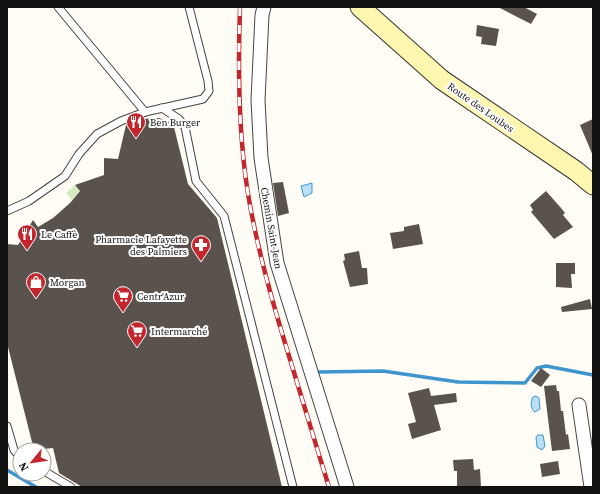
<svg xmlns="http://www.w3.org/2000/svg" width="600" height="494" viewBox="0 0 600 494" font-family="'Source Serif 4',serif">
<rect width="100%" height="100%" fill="#fffdf5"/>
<!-- green -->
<path fill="#d5ebbd" d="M 75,185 L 79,191 L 72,200 L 66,193 Z"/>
<!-- water -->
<g fill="#b9e0f7" stroke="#3f96cf">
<path d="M 312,183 L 312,193 L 304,197 L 301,186 Z"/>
<path d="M 536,396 L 539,398 L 540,409 L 535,412 C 531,410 530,402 533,397 Z"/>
<path d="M 538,435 L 543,435 L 545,446 L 542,450 L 537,447 L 536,437 Z"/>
</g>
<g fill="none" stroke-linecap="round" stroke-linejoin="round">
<!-- stream -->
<g stroke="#3f96cf" stroke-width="3.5">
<path d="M 319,372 L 383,371 L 458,382 L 525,383 L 537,368 L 546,366 L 593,375"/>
<path d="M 7,470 L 36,487"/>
</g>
</g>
<!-- building -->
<g fill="#5a524d">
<path d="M 498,7 L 524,7 L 537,14 L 531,24 Z"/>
<path d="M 477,25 L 499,29 L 496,46 L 481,44 L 482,37 L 476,36 Z"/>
<path d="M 159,118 L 173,123 L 188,184 L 217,218 L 282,487 L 82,487 L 59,473 L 53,448 L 34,450 L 7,343 L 7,244 L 18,245 L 33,220 L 38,227 L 53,218 L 70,203 L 80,191 L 75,185 L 104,175 L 104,158 L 118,159 L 126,125 L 140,119 Z"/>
<path d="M 593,119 L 593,156 L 580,125 Z"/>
<path d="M 283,182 L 289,213 L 278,216 L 273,183 Z"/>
<path d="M 546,191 L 561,208 L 565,213 L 563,215 L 573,227 L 554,239 L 531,212 L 533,210 L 530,205 Z"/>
<path d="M 419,224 L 423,244 L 393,249 L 390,233 L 404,231 L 404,227 Z"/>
<path d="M 359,251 L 362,268 L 367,268 L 368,284 L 350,287 L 343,261 L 345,260 L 344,254 Z"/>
<path d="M 556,263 L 575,263 L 575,274 L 571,274 L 572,288 L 556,287 Z"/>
<path d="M 590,299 L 592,309 L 562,312 L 561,307 Z"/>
<path d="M 541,368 L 550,375 L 541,387 L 531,381 Z"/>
<path d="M 556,385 L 557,391 L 559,391 L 561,411 L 563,411 L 566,435 L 568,434 L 570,449 L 552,451 L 544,386 Z"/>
<path d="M 429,388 L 431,396 L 456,393 L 457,402 L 434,405 L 441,430 L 412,439 L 408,424 L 416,422 L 408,393 Z"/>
<path d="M 473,459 L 474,470 L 480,469 L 481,487 L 457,487 L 457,471 L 454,471 L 453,460 Z"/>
<path d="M 558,461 L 560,474 L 542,477 L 540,464 Z"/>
</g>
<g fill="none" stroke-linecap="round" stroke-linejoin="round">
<!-- service casing -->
<g stroke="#444" stroke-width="9">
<g id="service">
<path d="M 162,108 L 179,119 L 185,127 L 196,181 L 224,216 L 293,487"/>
<path d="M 145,112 L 203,99 L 209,91 L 208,81 L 189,7"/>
<path d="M 7,211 L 29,201 L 65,176 L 79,154 L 97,134 L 121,121 L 145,112 L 58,7"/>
<path d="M 7,426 L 14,450 L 20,457"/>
<path d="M 44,471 L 71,487"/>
</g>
</g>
<!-- minor casing -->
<g stroke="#444" stroke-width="15">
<g id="minor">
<path d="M 264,7 L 262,15 L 258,100 L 261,158 L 277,263 L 347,487"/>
<path d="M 579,405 L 591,487"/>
</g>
</g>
<!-- secondary casing -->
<g stroke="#333" stroke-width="21">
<path id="secondary" d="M 360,7 L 442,80 L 576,171 L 593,185"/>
</g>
<!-- service -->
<use href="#service" stroke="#fff" stroke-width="7"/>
<!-- minor -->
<use href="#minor" stroke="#fff" stroke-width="13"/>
<!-- secondary -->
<use href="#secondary" stroke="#fff6b0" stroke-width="19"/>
<!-- rail casing -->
<g stroke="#c4262e" stroke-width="4.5">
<path id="rail" d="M 240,7 C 238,65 238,122 246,180 C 253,232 267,283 282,333 C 298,385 313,436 329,487"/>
</g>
<!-- rail -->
<use href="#rail" stroke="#fff" stroke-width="3" stroke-dasharray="9" stroke-linecap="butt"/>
</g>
<!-- icons -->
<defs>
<g id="restaurant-pin" transform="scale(1)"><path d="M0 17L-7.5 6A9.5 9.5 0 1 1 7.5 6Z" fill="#c4262e" stroke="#fff"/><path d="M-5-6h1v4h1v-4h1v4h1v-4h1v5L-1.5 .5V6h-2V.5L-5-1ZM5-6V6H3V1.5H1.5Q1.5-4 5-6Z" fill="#fff"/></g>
<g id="pharmacy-pin" transform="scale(1)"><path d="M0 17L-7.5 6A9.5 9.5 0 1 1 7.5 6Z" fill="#c4262e" stroke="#fff"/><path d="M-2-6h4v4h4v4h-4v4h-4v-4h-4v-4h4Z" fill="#fff"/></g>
<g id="shop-pin" transform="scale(1)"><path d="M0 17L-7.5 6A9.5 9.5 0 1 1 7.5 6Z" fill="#c4262e" stroke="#fff"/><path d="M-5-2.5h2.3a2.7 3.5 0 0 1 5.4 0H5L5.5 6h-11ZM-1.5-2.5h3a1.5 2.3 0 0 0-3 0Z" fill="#fff"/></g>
<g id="supermarket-pin" transform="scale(1)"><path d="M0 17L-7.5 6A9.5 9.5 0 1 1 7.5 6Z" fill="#c4262e" stroke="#fff"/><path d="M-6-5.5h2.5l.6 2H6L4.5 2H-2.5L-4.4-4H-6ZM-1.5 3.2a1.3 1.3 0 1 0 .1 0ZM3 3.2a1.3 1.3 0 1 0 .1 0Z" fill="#fff"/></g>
</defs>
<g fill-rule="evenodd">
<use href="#restaurant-pin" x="136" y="122"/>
<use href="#restaurant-pin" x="27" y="234"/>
<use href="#pharmacy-pin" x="201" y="245"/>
<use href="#shop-pin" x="36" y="282"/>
<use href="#supermarket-pin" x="123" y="296"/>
<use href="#supermarket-pin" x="137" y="331"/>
</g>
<g text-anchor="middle" stroke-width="4" stroke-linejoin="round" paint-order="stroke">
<!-- street labels -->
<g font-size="10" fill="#111" stroke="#fff">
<text transform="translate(481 107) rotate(35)" y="4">Route des Loubes</text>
<text transform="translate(272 228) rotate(80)" y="4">Chemin Saint-Jean</text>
</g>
<!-- poi labels -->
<g font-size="10" fill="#111" stroke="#fff" text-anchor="start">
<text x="150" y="126">Ben Burger</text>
<text x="41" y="238">Le Caffè</text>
<text x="187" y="243" text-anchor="end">Pharmacie Lafayette<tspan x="187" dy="12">des Palmiers</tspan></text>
<text x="50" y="286">Morgan</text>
<text x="137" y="300">Centr'Azur</text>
<text x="151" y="335">Intermarché</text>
</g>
</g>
<!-- border -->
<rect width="600" height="494" fill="none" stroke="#111111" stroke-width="16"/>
<!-- north arrow -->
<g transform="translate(32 462) rotate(241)"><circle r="19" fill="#ffffff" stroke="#a0a0a0"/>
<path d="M0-3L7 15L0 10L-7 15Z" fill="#c4262e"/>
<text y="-6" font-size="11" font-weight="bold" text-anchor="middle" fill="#111111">N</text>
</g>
</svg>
